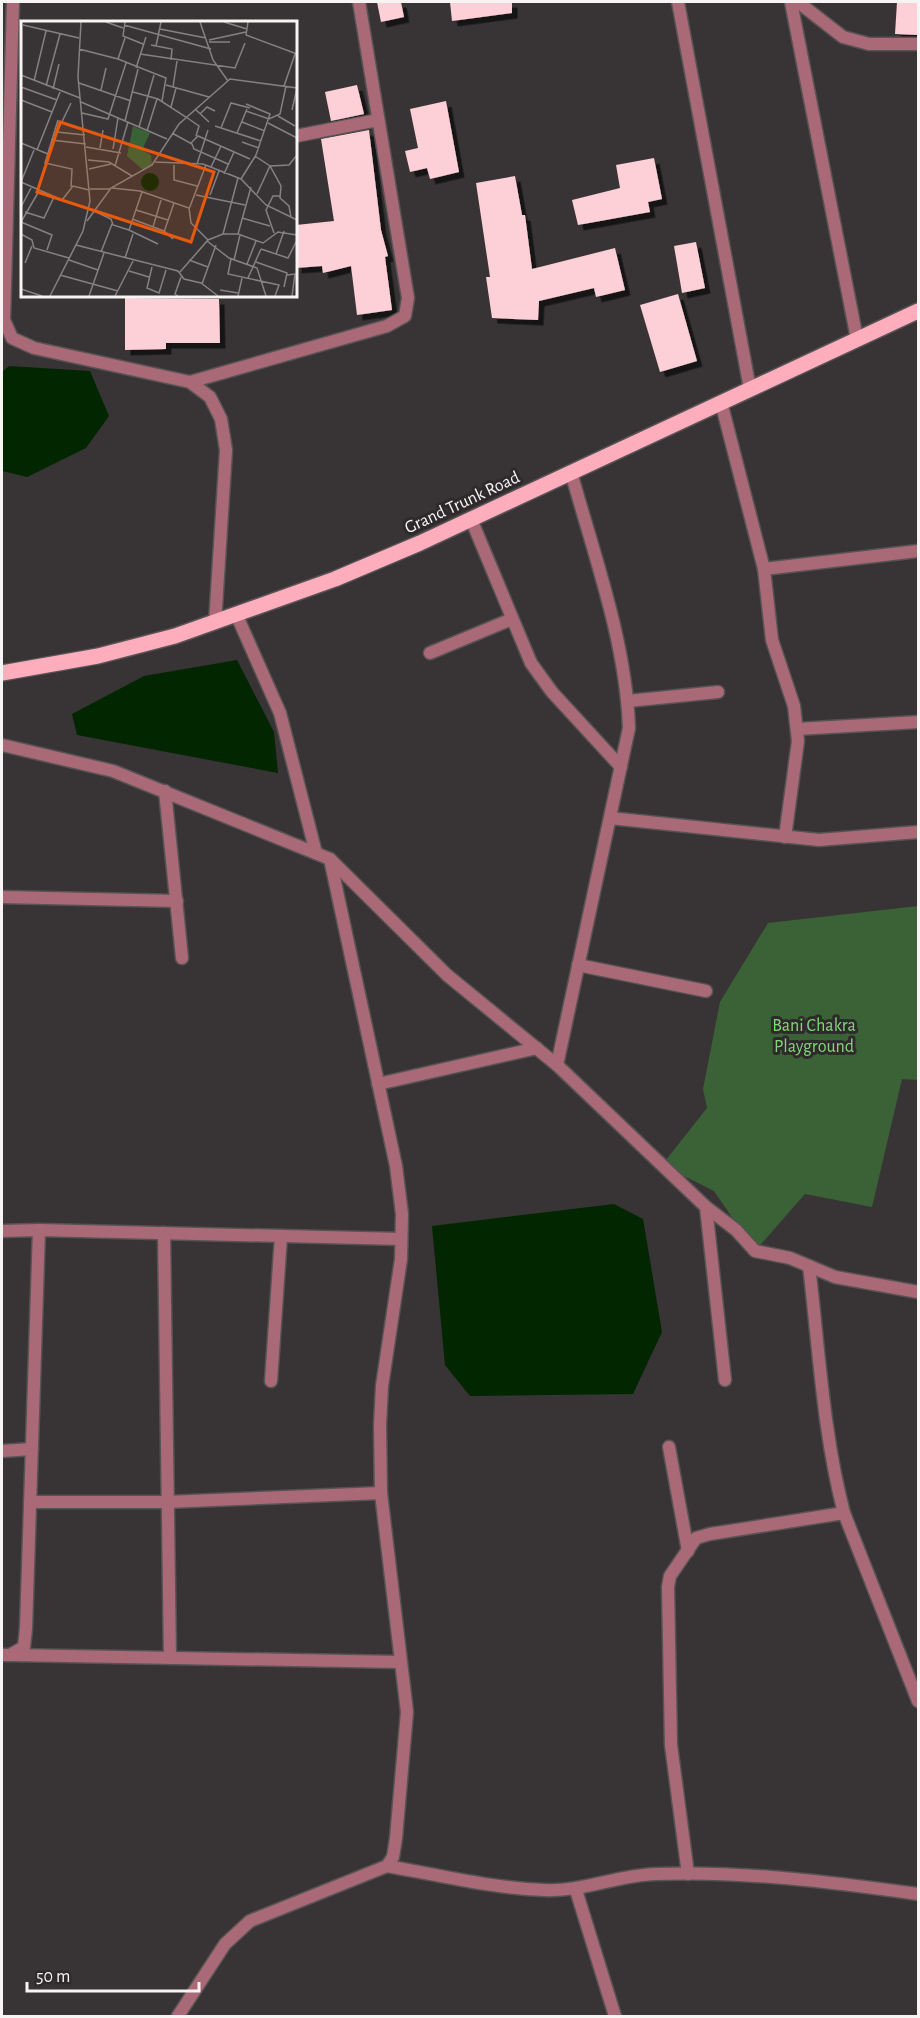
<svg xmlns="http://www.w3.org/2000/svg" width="920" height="2018" viewBox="0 0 920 2018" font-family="'Alegreya Sans',sans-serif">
<defs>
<filter id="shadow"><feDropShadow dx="5.5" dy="5.5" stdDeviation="0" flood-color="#0009"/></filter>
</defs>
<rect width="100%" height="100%" fill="#383435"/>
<!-- green -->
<path fill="#3b6236" d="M 918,906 L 918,1080 L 902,1079 L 872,1207 L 805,1194 L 755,1251 L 714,1191 L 662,1165 L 707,1108 L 703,1089 L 720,1002 L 768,923 Z"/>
<!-- water -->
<g fill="#022600">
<path d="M 9,366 L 90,371 L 109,416 L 86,448 L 27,477 L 2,471 L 2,372 Z"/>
<path d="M 237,660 L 274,732 L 278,773 L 77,735 L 72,714 L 144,676 Z"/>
<path d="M 614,1204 L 643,1219 L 662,1332 L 633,1394 L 470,1396 L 445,1365 L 432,1226 Z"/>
</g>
<!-- building -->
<g fill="#fdcfd7" filter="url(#shadow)">
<path d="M 377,2 L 401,2 L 404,17 L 381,22 Z"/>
<path d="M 450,2 L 512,2 L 512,13 L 452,21 Z"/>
<path d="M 897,2 L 918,2 L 918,35 L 895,34 Z"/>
<path d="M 357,85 L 364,114 L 331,121 L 325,92 Z"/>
<path d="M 446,101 L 459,172 L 430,179 L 427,168 L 410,172 L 405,151 L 418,148 L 410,109 Z"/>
<path d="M 369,130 L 381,230 L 388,256 L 385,257 L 392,310 L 357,315 L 351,266 L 323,273 L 322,266 L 296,268 L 296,225 L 334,221 L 321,139 Z"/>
<path d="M 654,158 L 662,199 L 648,202 L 650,212 L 578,225 L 572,200 L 620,188 L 616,165 Z"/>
<path d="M 515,176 L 522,215 L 525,215 L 532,269 L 615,248 L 625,290 L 596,297 L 594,288 L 539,301 L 538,320 L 492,318 L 486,277 L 490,277 L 476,183 Z"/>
<path d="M 696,242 L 705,288 L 682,293 L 674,246 Z"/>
<path d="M 678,294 L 697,361 L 660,372 L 640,305 Z"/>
<path d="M 125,298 L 219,299 L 220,343 L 166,343 L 166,349 L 125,350 Z"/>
</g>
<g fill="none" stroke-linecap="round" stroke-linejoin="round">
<!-- minor casing -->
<g stroke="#575354" stroke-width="15">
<g id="minor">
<path d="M 13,2 L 4,320 L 12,338 L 34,348 L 190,382 L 210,397 L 221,419 L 226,450 L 215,623"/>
<path d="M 678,2 L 750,389"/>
<path d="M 791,2 L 857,339"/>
<path d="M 798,2 L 843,37 L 869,44 L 918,44"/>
<path d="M 296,136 L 378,120"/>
<path d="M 190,382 L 387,326 L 405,316 L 408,298 L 359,2"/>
<path d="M 721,402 L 764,569 L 772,640 L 794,706 L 798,741 L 785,837"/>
<path d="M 471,519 L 531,663 L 552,692 L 621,767"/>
<path d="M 764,569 L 918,551"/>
<path d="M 237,616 L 280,713 L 316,853"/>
<path d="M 430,653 L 512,619"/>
<path d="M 628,701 L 718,692"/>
<path d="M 797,729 L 918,722"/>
<path d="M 165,791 L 182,958"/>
<path d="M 610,818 L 819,840 L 918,832"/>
<path d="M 2,897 L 177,901"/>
<path d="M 578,965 L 706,991"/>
<path d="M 557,1065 L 629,728 C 626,642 594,555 571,472"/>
<path d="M 378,1084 L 537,1048"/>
<path d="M 706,1207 L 725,1380"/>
<path d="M 2,1231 L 39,1230 L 401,1239"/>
<path d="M 164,1233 L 170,1658"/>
<path d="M 809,1266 C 819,1349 823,1433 844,1513 L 918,1701"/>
<path d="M 271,1381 L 281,1236"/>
<path d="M 669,1447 L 688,1551"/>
<path d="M 2,1451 L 32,1449"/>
<path d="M 30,1502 L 167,1502 L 381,1493"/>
<path d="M 2,1655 L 10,1655 L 24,1647 L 26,1628 L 39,1230"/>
<path d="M 11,1655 L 400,1662"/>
<path d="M 387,1866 C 438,1875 491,1888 544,1890 C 583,1892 617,1875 656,1874 C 745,1871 831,1882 918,1894"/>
<path d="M 688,1874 L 671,1745 L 668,1587 L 670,1576 L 696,1538 L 710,1534 L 844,1513"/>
<path d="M 576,1890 L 615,2016"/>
<path d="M 178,2016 L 225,1944 L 250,1921 L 387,1866 L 393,1857 L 396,1838 L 407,1712 L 381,1493 L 380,1425 L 382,1386 L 401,1259 L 402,1214 L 396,1166 L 330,859"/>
</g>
</g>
<!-- tertiary casing -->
<g stroke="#575354" stroke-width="15">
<path id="tertiary" d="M 2,745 L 113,771 L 330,859 L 447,975 L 557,1065 L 706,1207 L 736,1230 L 755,1251 L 790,1258 L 835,1277 L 918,1292"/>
</g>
<!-- primary casing -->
<g stroke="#575354" stroke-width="18">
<path id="primary" d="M 2,673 L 98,656 L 175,636 L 335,579 L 420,543 L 918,311"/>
</g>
<!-- minor -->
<use href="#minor" stroke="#aa6976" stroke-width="12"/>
<!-- tertiary -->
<use href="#tertiary" stroke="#aa6976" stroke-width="12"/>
<!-- primary -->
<use href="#primary" stroke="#feadbc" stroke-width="15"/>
</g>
<g text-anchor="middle" stroke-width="6" stroke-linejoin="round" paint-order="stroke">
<!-- street labels -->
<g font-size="18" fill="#f7f4f4" stroke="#2e2a2b">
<text transform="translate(462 502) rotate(-25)" y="6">Grand Trunk Road</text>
</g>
<!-- park labels -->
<g font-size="18" fill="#80d875" stroke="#2e2a2b">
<text x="814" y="1031">Bani Chakra<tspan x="814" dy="21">Playground</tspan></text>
</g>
</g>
<!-- overview -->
<g transform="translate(21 21)">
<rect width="276" height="276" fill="#383435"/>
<path d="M 112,105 L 129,112 L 121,129 L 130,134 L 131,144 L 122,149 L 106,135 Z" fill="#3b6236"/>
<path d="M120 161a9 9 0 1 1 18 0a9 9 0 1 1-18 0Z" fill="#022600"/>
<path fill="none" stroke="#848181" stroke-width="1.5" d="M 85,1 L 102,7M 104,1 L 102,15 L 122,23M 179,1 L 192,39 L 207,60M 203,1 L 226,8M 227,1 L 225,14 L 276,33M 2,4 L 58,17M 103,4 L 190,28M 139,8 L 185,17M 188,19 L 225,11M 188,21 L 209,21M 130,24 L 151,28 L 150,39M 135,25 L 140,1M 58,28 L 97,38 L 145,57 L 141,80M 119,33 L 214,47 L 224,22M 97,38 L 104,17M 115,47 L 125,16M 0,54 L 59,77M 13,60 L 25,10M 58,62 L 110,80M 145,64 L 188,76M 25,65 L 39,13M 263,65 L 274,33M 0,66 L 36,79M 152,66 L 156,40M 32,68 L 38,43M 80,69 L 85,47M 112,71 L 137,78 L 165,96 L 178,105 L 175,115M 0,79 L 31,91M 60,81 L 146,118M 150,86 L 155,67M 174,88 L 188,101M 225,90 L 248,98 L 259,93 L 265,65M 61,92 L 87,98 L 105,42M 179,93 L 186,86 L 194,90M 257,95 L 274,105M 37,99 L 24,142 L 51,148 L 50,166M 104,100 L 117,48M 221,101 L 244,110M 247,102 L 276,117M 194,105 L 240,120M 118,106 L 133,54M 200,107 L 210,82 L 229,87M 126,110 L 136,78M 36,111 L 50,82M 36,111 L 64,114M 151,112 L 171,123 L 173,128 L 207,143M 216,112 L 226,88M 30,119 L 65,123M 221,121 L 238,127M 0,122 L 27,133M 170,122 L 177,115 L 229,138M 65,126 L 100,132M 79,127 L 82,109M 92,128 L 97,97M 16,129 L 39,71M 234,135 L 249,145 L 260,165 L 259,177 L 268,185 L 270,196M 67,139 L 88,141 L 111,155M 134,141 L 182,143 L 220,158 L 245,184 L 276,199M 176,143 L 187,109M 153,144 L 153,159 L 176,165M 94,145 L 107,101M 190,146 L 200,125M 68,148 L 90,143M 203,153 L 213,131M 220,158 L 235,134 L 249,93 L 225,83M 0,161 L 41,179 L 52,165 L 68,169M 0,161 L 13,129M 91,167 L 119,170 L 168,187 L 170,202 L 187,219M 69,168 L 89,168M 121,171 L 108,209 L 137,223M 236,173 L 249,145 L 268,144 L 276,134M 175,174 L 224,184M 189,174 L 198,150M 0,186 L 10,167M 168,188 L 185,144M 115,189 L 147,199M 73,190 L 90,198 L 92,204 L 108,209M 4,191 L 23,197 L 33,176M 221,197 L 249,205M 111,198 L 143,210 L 152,218M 66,200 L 90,167 L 131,144 L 158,103 L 209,58 L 276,67 L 271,89M 0,201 L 31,214 L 26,229M 0,201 L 18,170M 132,206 L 140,179M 143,211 L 153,182M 253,212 L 245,189 L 252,175 L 259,175M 0,213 L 11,219 L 13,227 L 48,237M 202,213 L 217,157M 217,213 L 230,166M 186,220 L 208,237 L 236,247 L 245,275M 55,224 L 157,250 L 163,258 L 180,262 L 197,275M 240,228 L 267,237 L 276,219M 80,231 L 91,203M 255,233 L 263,210M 104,237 L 112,213M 210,238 L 207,253 L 258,264 L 254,275M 48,239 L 77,249M 168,239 L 187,246M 213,239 L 219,214M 235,241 L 266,252 L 263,266M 4,242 L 11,225M 226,243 L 235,220M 131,246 L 126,267 L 138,272 L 145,249M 108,250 L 128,256M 159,251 L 187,219 L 202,213 L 217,213 L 242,222 L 257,211 L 276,214M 39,254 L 97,270M 266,254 L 274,253 L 271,275M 227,257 L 240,228M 181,263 L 195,224M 0,268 L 21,275M 199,269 L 217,272M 29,275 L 62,210 L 69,180 L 57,56 L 60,1M 68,275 L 83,232M 94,275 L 112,240M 157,275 L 154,273 L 160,256M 217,275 L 221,257"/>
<path fill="#e8590c" fill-opacity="0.15" stroke="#e8590c" stroke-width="3" d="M 39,101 L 193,151 L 170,221 L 16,171 Z"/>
<rect width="276" height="276" fill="none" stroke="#f7f4f4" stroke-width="3"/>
</g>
<!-- border -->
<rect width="920" height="2018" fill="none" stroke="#f7f4f4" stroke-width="6"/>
<!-- scale -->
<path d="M27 1982v9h172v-9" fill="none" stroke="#f7f4f4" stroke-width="3"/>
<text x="36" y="1982" font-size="18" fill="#f7f4f4" stroke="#2e2a2b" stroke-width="4.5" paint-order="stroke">50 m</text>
</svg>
